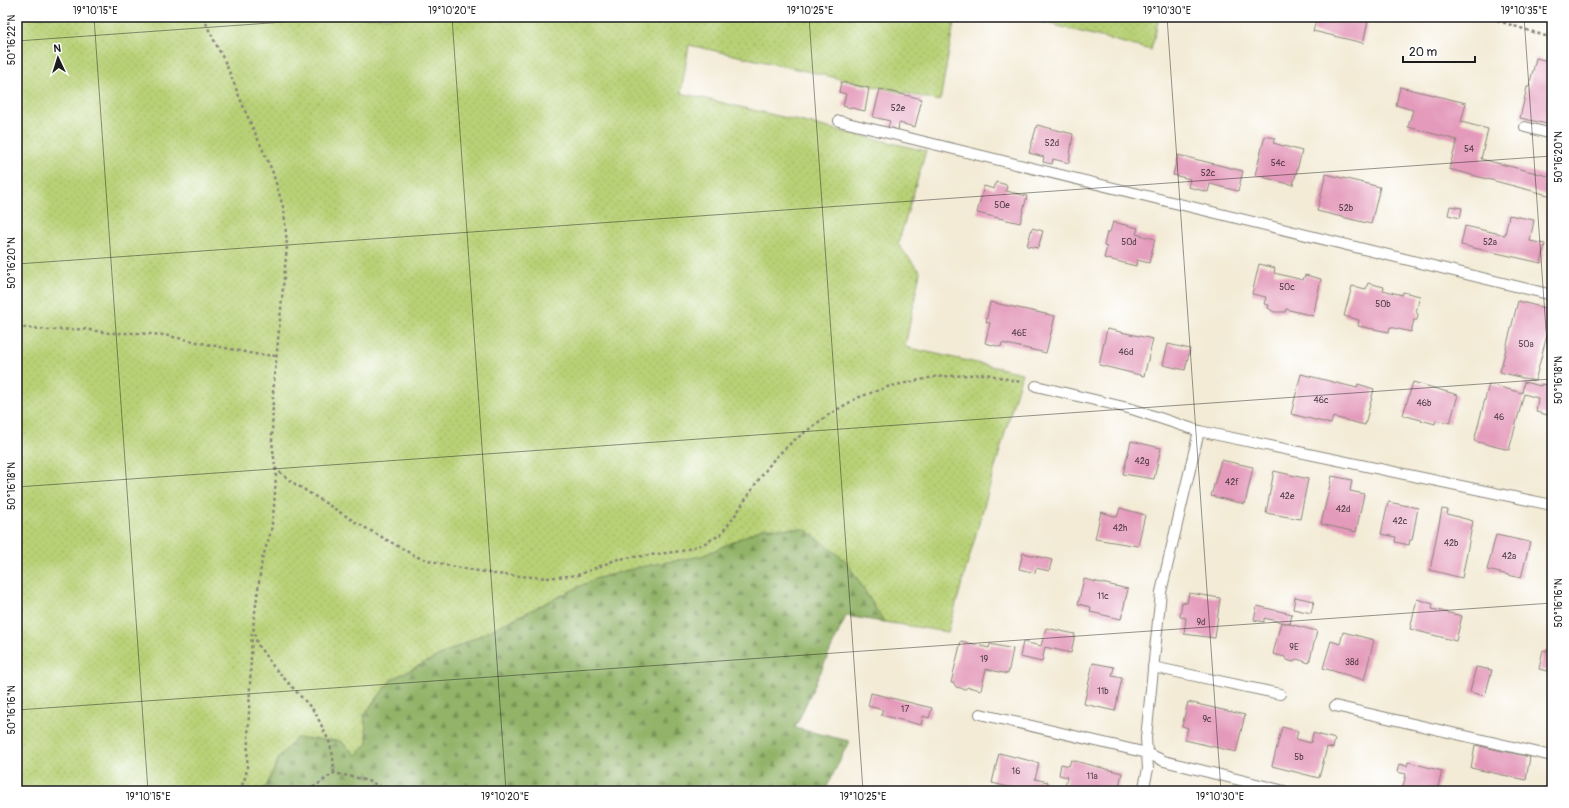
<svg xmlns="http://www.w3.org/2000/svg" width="1569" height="808" viewBox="0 0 1569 808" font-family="Pangolin,sans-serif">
<defs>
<pattern id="grass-dots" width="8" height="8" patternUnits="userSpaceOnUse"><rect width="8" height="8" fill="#b8d176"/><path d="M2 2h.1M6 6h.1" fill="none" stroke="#9eb366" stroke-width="1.8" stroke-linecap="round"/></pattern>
<pattern id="forest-firs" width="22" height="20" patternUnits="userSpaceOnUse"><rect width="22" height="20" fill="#92b367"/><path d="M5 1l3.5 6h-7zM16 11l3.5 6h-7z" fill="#769154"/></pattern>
</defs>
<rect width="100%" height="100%" fill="#fff"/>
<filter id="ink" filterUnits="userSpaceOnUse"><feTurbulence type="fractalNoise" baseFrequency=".025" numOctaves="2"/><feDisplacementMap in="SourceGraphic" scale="8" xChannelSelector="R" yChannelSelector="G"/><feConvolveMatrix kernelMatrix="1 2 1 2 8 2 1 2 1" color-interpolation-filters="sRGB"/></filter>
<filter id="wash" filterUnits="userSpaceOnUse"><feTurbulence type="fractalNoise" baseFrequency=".012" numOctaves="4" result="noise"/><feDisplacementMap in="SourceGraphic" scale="16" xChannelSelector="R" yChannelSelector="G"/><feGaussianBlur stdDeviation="0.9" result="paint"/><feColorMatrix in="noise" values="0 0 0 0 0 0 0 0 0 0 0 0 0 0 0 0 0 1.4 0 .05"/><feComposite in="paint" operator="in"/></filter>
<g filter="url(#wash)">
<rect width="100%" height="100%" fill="#f3ebd6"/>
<!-- grass -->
<g fill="url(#grass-dots)" stroke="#6a7649">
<path d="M 17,17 L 955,17 L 940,101 L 689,45 L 681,93 L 926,151 L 898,244 L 920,272 L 905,347 L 1022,373 L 948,632 L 884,622 L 846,561 L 763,528 L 702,556 L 640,567 L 595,579 L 392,679 L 364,715 L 368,744 L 356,755 L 340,741 L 280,756 L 266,787 L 258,791 L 17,791 Z"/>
<path d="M 1023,17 L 1159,17 L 1151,50 Z"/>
</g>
<!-- forest -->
<path fill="url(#forest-firs)" stroke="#576842" d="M 763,528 L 805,529 L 846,561 L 884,622 L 846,616 L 795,728 L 849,741 L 825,791 L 258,791 L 266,787 L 280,756 L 296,738 L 340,741 L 356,755 L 368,744 L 364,715 L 392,679 L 595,579 L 640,567 L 702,556 Z"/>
<g id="blocks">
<!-- building -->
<g fill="#e49aba">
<path d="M 1317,17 L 1369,17 L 1363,43 L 1313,31 Z"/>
<path d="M 1536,58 L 1552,62 L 1552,100 L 1547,124 L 1520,118 L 1527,87 L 1529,87 Z"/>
<path d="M 841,82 L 869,88 L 865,111 L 843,106 L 846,94 L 839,92 Z"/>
<path d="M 1400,87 L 1466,103 L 1461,122 L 1488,129 L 1481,159 L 1552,177 L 1552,196 L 1449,169 L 1457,140 L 1408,127 L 1413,110 L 1396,105 Z"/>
<path d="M 880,89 L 922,99 L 915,127 L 899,123 L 898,130 L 888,127 L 890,121 L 873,117 Z"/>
<path d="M 1037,125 L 1073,134 L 1069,163 L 1053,159 L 1052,164 L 1043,162 L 1044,157 L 1029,153 Z"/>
<path d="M 1265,136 L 1275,138 L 1273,143 L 1302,151 L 1293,185 L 1255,175 Z"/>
<path d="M 1178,155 L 1243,171 L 1238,191 L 1210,184 L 1208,192 L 1188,187 L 1190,179 L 1173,175 Z"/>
<path d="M 1326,174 L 1380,187 L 1371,224 L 1317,211 Z"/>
<path d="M 996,182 L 1007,185 L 1006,191 L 1027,196 L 1020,223 L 977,213 L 984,186 L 994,189 Z"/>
<path d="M 1450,206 L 1462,208 L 1460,218 L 1448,215 Z"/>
<path d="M 1509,215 L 1534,220 L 1530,241 L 1545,244 L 1541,263 L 1461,245 L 1465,226 L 1505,235 Z"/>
<path d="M 1113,222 L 1138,228 L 1136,234 L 1155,239 L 1149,263 L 1137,260 L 1136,266 L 1104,258 L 1107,247 L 1104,246 L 1107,232 L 1110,232 Z"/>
<path d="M 1032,228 L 1043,231 L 1038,248 L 1027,246 Z"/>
<path d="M 1259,264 L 1275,268 L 1274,273 L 1303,280 L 1305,275 L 1321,279 L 1313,316 L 1286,309 L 1285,312 L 1274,312 L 1268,308 L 1269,305 L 1264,304 L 1266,297 L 1252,294 Z"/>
<path d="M 1368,283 L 1384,287 L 1383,290 L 1402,295 L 1403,292 L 1420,296 L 1416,312 L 1418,314 L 1417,320 L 1414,320 L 1411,332 L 1390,327 L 1389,332 L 1358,326 L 1359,320 L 1344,316 L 1352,286 L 1366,289 Z"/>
<path d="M 1518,301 L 1552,310 L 1552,316 L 1535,381 L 1500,372 Z"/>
<path d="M 990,302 L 1055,316 L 1046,353 L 1002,343 L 1001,347 L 985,343 L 990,323 L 986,322 Z"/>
<path d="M 1107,329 L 1153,339 L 1144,376 L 1099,365 Z"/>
<path d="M 1168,344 L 1190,349 L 1185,370 L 1163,365 Z"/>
<path d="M 1301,374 L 1357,388 L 1358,384 L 1374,389 L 1365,425 L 1333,417 L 1331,424 L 1291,414 Z"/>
<path d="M 1413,382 L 1458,395 L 1450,423 L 1436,420 L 1435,424 L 1403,415 Z"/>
<path d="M 1524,382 L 1541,386 L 1541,384 L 1552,386 L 1552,416 L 1536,412 L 1538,398 L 1524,394 L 1509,450 L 1474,441 L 1489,384 L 1522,393 Z"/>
<path d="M 1131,441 L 1161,448 L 1154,479 L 1123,474 Z"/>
<path d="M 1221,460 L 1253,467 L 1245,504 L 1211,496 Z"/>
<path d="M 1274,471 L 1308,479 L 1300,519 L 1266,513 Z"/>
<path d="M 1332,476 L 1352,480 L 1350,491 L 1364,494 L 1356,532 L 1321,524 Z"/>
<path d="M 1388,502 L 1418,508 L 1412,540 L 1410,540 L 1409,545 L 1395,542 L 1396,537 L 1381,534 Z"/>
<path d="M 1120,508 L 1145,515 L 1138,546 L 1095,539 L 1101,512 L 1117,517 Z"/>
<path d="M 1442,509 L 1448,510 L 1447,514 L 1473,521 L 1462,578 L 1430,570 Z"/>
<path d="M 1496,535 L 1530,542 L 1521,578 L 1487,570 Z"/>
<path d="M 1023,553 L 1052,560 L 1049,571 L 1036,568 L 1035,573 L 1019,569 Z"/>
<path d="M 1084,579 L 1128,589 L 1121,619 L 1090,612 L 1091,607 L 1078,604 Z"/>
<path d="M 1189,593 L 1220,598 L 1215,638 L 1184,634 L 1186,618 L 1180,617 L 1182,602 L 1187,603 Z"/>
<path d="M 1295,597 L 1314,601 L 1311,613 L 1293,609 Z"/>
<path d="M 1417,599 L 1433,604 L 1432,609 L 1462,616 L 1456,641 L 1410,629 Z"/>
<path d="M 1257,606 L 1292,614 L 1290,624 L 1264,618 L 1264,622 L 1254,620 Z"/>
<path d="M 1281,622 L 1317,631 L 1309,663 L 1297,659 L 1293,662 L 1287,660 L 1285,657 L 1273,654 Z"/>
<path d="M 1046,628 L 1075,634 L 1071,653 L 1045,647 L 1042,662 L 1020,657 L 1023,642 L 1041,646 Z"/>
<path d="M 1343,632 L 1374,640 L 1364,680 L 1323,668 L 1331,641 L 1340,644 Z"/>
<path d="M 961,641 L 989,648 L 990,644 L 1013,649 L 1008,674 L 986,669 L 981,690 L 968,687 L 965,689 L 956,687 L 954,683 L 951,683 Z"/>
<path d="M 1543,650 L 1552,652 L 1552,672 L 1539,669 Z"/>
<path d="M 1093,663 L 1114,667 L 1112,676 L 1122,678 L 1115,711 L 1084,704 Z"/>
<path d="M 1476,667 L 1492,670 L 1485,696 L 1470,692 Z"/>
<path d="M 871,693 L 932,708 L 929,718 L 923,716 L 921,725 L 881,715 L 883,710 L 868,706 Z"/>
<path d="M 1188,702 L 1245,715 L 1236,752 L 1185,740 L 1188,728 L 1182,726 Z"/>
<path d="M 1282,727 L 1298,731 L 1296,739 L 1311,743 L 1313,733 L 1335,739 L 1333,748 L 1327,747 L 1319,778 L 1272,766 Z"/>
<path d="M 1475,745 L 1530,757 L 1526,780 L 1471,768 Z"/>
<path d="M 999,753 L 1039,763 L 1035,779 L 1048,782 L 1046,791 L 1025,791 L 992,783 Z"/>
<path d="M 1071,760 L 1122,773 L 1118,791 L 1064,791 L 1067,777 L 1059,775 L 1061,764 L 1069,766 Z"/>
<path d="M 1408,762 L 1442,771 L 1437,791 L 1402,791 L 1406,774 L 1397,772 L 1399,764 L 1407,766 Z"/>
</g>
</g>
</g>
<g filter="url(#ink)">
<use href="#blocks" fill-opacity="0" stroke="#888479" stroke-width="1"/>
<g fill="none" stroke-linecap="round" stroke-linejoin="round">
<!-- service casing -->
<g stroke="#888479" stroke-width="12">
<g id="service">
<path d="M 839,121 L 1552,295"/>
<path d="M 1525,127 L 1552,134"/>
<path d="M 1036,386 L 1132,409 L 1199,431"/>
<path d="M 1153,667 L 1280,694"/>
<path d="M 1335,706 L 1552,756"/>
<path d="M 980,714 L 1147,753 L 1164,761 L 1284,791"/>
<path d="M 1143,791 L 1148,769 L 1146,738 L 1161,592 L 1199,431 L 1552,505"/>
</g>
</g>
<!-- path -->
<g stroke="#888479" stroke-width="2.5" stroke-dasharray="3 3" stroke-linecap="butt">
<path d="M 205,17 L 207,26 L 226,64 L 246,113 L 272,170 L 284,210 L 287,246 L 273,393 L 272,441 L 276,475 L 274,507 L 271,531 L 262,560 L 253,627 L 257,644 L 273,666 L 315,712 L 329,741 L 333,756 L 334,773"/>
<path d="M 1486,17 L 1552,38"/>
<path d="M 17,327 L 51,330 L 84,329 L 109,333 L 136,333 L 164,335 L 254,354 L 277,356"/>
<path d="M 275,468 L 289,480 L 357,523 L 417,557 L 450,566 L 495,574 L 546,578 L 578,575 L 618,559 L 682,551 L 703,544 L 720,535 L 734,517 L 757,482 L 774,459 L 792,442 L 828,415 L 857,398 L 887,387 L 934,377 L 986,374 L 1020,382"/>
<path d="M 240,791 L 246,775 L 247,767 L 252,631"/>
<path d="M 308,791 L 334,773 C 351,777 372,779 386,791"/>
</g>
<!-- service -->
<use href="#service" stroke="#fff" stroke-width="10"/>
</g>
</g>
<!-- ticks -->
<path fill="none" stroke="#1c1c1c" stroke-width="1" stroke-opacity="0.45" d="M 94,17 L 148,791M 452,17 L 506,791M 809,17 L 863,791M 1167,17 L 1221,791M 1524,17 L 1552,415M 17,41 L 354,17M 17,264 L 1552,156M 17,487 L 1552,379M 17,710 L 1552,603"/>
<g text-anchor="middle" stroke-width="3.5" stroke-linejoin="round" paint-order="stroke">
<!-- number labels -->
<g font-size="9" fill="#4e3c44">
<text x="898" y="111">52e</text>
<text x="1052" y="146">52d</text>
<text x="1469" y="152">54</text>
<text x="1278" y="166">54c</text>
<text x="1208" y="176">52c</text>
<text x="1002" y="208">50e</text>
<text x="1346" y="211">52b</text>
<text x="1129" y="245">50d</text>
<text x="1490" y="245">52a</text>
<text x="1287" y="290">50c</text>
<text x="1383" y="307">50b</text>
<text x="1019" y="336">46E</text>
<text x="1526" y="347">50a</text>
<text x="1126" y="355">46d</text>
<text x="1321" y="403">46c</text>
<text x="1424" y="406">46b</text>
<text x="1499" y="420">46</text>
<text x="1142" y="464">42g</text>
<text x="1232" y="485">42f</text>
<text x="1287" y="499">42e</text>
<text x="1343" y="512">42d</text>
<text x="1400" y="524">42c</text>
<text x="1120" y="531">42h</text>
<text x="1451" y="546">42b</text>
<text x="1509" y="559">42a</text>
<text x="1103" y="599">11c</text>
<text x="1201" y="625">9d</text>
<text x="1294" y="650">9E</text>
<text x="984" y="662">19</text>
<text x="1352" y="665">38d</text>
<text x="1103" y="694">11b</text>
<text x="905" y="712">17</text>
<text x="1207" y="722">9c</text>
<text x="1299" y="760">5b</text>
<text x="1016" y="774">16</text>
<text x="1092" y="779">11a</text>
</g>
</g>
<!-- margin -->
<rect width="1569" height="808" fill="none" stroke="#fff" stroke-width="44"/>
<!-- north arrow -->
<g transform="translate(58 58) rotate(356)" stroke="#ffffff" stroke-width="3" paint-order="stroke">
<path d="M0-3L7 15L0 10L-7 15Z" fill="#1c1c1c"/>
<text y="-6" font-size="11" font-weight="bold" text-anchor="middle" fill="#1c1c1c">N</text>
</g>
<!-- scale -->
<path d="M1403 56v6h72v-6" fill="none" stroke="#1c1c1c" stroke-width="2"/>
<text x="1409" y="56" font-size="12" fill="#1c1c1c" stroke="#ffffff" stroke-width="3" paint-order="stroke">20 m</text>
<rect x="22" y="22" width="1525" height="764" fill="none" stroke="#1c1c1c" stroke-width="1.5"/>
<g font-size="10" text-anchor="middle" fill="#1c1c1c">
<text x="95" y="14">19°10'15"E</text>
<text x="452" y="14">19°10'20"E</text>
<text x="810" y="14">19°10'25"E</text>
<text x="1167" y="14">19°10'30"E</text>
<text x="1524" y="14">19°10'35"E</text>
<text transform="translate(11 40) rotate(-90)" y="4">50°16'22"N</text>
<text transform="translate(1558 157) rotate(-90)" y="4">50°16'20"N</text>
<text transform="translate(11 263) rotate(-90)" y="4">50°16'20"N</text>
<text transform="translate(1558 380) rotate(-90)" y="4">50°16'18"N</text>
<text transform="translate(11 486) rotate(-90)" y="4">50°16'18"N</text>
<text transform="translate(1558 603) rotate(-90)" y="4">50°16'16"N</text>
<text transform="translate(11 710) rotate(-90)" y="4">50°16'16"N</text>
<text x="148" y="800">19°10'15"E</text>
<text x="505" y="800">19°10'20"E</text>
<text x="863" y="800">19°10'25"E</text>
<text x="1220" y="800">19°10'30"E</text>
</g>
</svg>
